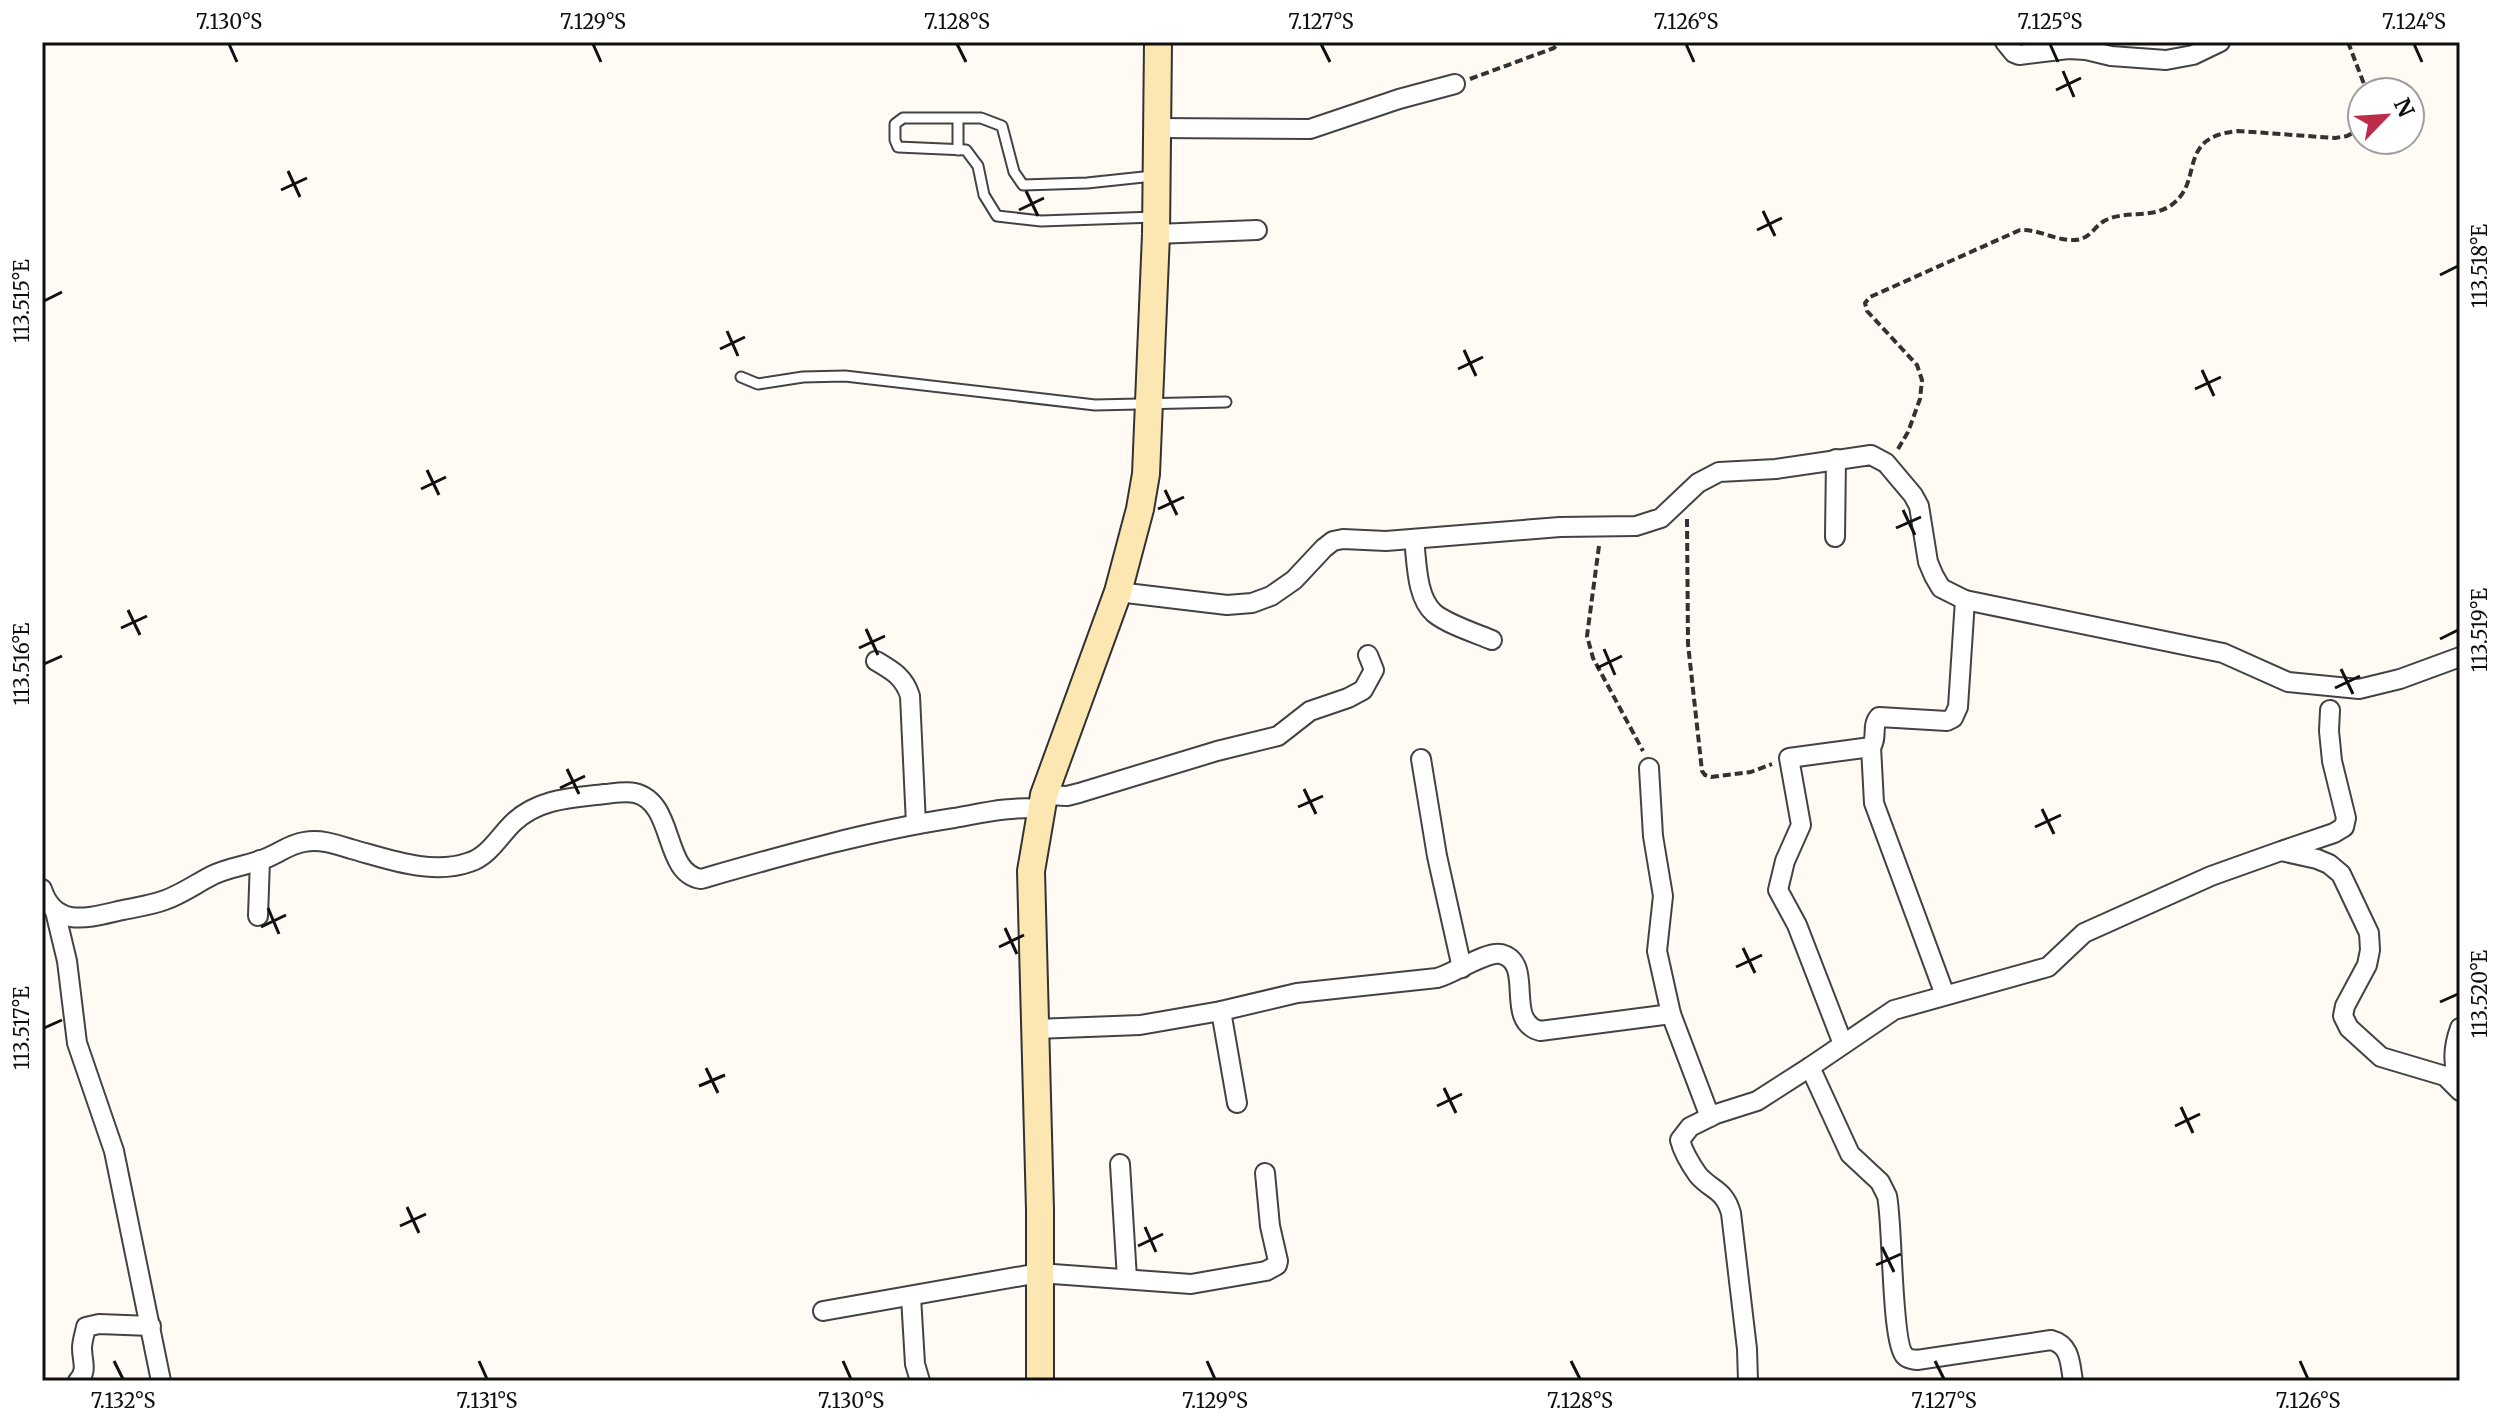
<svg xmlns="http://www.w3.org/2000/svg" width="2502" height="1423" viewBox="0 0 2502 1423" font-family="Merriweather,serif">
<rect width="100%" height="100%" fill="#fffbf4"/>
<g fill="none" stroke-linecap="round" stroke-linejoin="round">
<!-- lane casing -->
<g stroke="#434343" stroke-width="13">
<g id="lane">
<path d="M 958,119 L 958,150"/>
<path d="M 1153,176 L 1087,183 L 1023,185 L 1014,172 L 1002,126 L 981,118 L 903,118 L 895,124 L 895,140 L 898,147 L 966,150 L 978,166 L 984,195 L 997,216 L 1041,221 L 1155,217"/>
<path d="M 741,377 L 758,384 L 803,377 L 845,376 L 1095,405 L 1226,402"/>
</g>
</g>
<!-- street casing -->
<g stroke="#434343" stroke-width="22">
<g id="street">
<path d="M 2005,42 L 2014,53 L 2019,55 L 2068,49 L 2086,50 L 2111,56 L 2166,60 L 2193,55 L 2220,42"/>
<path d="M 1157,128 L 1310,129 L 1399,99 L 1455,84"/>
<path d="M 1156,234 L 1257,230"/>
<path d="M 1835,537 L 1836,459"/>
<path d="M 1414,540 C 1417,562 1416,597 1434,613 C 1447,624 1475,633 1492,640"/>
<path d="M 1118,592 L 1227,605 L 1252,603 L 1271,596 L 1294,580 L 1324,548 L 1333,541 L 1343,539 L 1386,541 L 1560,527 L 1636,526 L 1661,518 L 1698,483 L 1719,472 L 1776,469 L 1871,455 L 1886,463 L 1913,495 L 1919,506 L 1928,562 L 1934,576 L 1941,588 L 1965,600 L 2223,653 L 2288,682 L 2359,689 L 2400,679 L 2460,657"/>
<path d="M 876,661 C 893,671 904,677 910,696 L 916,824"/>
<path d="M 1421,759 L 1437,856 L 1462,968"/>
<path d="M 1649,768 L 1653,836 L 1663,896 L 1657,951 L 1671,1014 L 1710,1117"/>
<path d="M 1044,795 L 1067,796 L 1079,793 L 1217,751 L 1278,736 L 1310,711 L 1348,698 L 1363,690 L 1374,670 L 1368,655"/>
<path d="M 2284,850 L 2334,833 L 2344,827 L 2346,818 L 2332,761 L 2329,731 L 2330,710"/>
<path d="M 42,889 C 55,930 91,917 123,910 C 137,907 152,905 165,900 C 182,894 197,883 213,875 C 232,866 253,865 271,856 C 282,851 291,844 304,842 C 321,839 335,844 351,849 C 388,859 432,876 470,862 C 489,856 500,835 514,822 C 540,798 573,798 605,794 C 615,793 626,791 635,793 C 676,803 662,873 701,879 C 785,855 868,831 954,818 C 983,813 1011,806 1040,809"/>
<path d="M 55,911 L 67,961 L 77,1043 L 114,1151 L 161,1381"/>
<path d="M 258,916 L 260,860"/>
<path d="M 1945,995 L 1874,803 L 1871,747 C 1878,738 1871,726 1879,717 L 1947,721 L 1953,718 L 1958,707 L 1965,600"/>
<path d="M 1221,1011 L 1237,1103"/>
<path d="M 1035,1029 L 1140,1025 L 1221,1011 L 1297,993 L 1437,978 C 1453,974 1486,951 1501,954 C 1536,963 1503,1021 1540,1031 L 1671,1014"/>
<path d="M 1843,1044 L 1797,925 L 1778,890 L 1785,861 L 1801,825 L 1789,758 L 1871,747"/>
<path d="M 1810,1067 L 1850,1154 L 1880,1182 L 1887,1196 C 1893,1223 1891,1343 1905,1356 C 1909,1360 1912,1359 1917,1360 L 2051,1340 C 2071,1345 2070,1364 2073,1381"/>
<path d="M 2460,1087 C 2453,1065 2452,1050 2460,1028"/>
<path d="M 1120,1164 L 1127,1279"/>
<path d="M 911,1297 L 915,1364 L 920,1381"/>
<path d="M 823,1311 L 1039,1273 L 1191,1284 L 1266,1271 L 1277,1265 L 1278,1261 L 1270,1226 L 1265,1173"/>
<path d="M 78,1381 C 88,1370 82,1362 82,1348 C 82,1341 85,1333 86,1327 L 99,1324 L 151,1326"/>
<path d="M 1748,1381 L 1747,1349 L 1731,1213 C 1724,1189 1712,1191 1698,1175 C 1691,1165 1683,1152 1680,1140 L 1690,1127 L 1716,1114 L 1757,1101 L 1810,1067 L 1894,1010 L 2048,967 L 2084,933 L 2211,876 L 2281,851 L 2317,859 L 2329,864 L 2341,874 L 2369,933 L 2370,950 L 2367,965 L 2345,1006 L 2343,1016 L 2349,1028 L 2381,1057 L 2445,1076 L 2460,1091"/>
</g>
</g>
<!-- secondary casing -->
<g stroke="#323232" stroke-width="30">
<path id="secondary" d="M 1040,1381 L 1040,1210 L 1031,871 L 1044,795 L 1118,592 L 1140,509 L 1146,474 L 1156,234 L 1158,42"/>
</g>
<!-- path -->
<g stroke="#323232" stroke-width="4" stroke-dasharray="8 4" stroke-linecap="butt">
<path d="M 2348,42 L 2367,92"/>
<path d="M 1470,79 L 1554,48 L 1559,42"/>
<path d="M 1898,449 L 1908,432 L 1920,399 L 1922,380 L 1917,365 L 1867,311 L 1865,303 L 1870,297 L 2020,230 C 2039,229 2056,241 2074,240 C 2089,240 2093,228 2104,221 C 2124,210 2150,219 2170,206 C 2206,182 2174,137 2238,131 L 2335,138 L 2347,136 L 2362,128"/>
<path d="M 1687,519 L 1688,644 L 1702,771 L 1705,775 L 1711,777 L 1751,772 L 1772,764"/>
<path d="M 1599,546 L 1587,636 L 1593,658 L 1643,751"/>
</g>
<!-- lane -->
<use href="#lane" stroke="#fff" stroke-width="9"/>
<!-- street -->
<use href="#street" stroke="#fff" stroke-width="18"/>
<!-- secondary -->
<use href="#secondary" stroke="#fce7b2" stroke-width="26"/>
</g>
<!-- ticks -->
<path fill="none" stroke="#101010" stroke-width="3" d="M 229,44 L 237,62M 593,44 L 601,62M 957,44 L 966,62M 1321,44 L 1330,62M 1686,44 L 1694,62M 2050,44 L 2058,62M 2414,44 L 2422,62M 2063,71 L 2074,97M 2056,90 L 2081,78M 288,171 L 300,197M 281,190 L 307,178M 1026,191 L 1038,216M 1019,210 L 1044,198M 1763,211 L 1775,236M 1757,230 L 1782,218M 2440,275 L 2458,266M 44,301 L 62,292M 727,331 L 738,356M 720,349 L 745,337M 1464,350 L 1476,376M 1458,369 L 1483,357M 2202,370 L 2214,396M 2195,389 L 2221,377M 427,470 L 439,495M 421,489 L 446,477M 1165,490 L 1177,515M 1158,509 L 1184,497M 1903,510 L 1915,535M 1896,528 L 1921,517M 128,610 L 140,635M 121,628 L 147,616M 866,629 L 878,655M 2440,639 L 2458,630M 859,648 L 885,636M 1604,649 L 1615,675M 44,664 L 62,656M 1597,668 L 1622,656M 2341,669 L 2353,694M 2335,688 L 2360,676M 567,769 L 579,794M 560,788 L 585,776M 1304,789 L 1316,814M 1298,807 L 1323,796M 2042,809 L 2054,834M 2035,827 L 2061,815M 268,908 L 279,934M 261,927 L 286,915M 1005,928 L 1017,954M 999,947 L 1024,935M 1743,948 L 1755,973M 1736,967 L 1762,955M 2440,1002 L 2458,994M 44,1028 L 62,1020M 706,1068 L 718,1093M 699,1086 L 725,1075M 1444,1088 L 1456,1113M 1437,1106 L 1462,1094M 2181,1107 L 2193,1133M 2175,1126 L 2200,1114M 407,1207 L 419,1233M 400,1226 L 426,1214M 1145,1227 L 1156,1252M 1138,1246 L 1163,1234M 1882,1247 L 1894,1272M 1876,1265 L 1901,1254M 114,1361 L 123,1379M 479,1361 L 487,1379M 843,1361 L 851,1379M 1207,1361 L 1215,1379M 1571,1361 L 1580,1379M 1935,1361 L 1944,1379M 2300,1361 L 2308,1379"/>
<!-- border -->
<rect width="2502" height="1423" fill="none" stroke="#ffffff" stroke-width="88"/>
<!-- north arrow -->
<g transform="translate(2386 116) rotate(65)"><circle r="38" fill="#ffffff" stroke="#9f9f9f" stroke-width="2"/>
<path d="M0-6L14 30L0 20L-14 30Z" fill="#bd2c4b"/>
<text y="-12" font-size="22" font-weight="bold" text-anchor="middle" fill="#101010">N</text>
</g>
<rect x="44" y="44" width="2414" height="1335" fill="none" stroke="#101010" stroke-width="3"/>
<g font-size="20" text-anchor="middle" fill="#101010">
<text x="229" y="29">7.130°S</text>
<text x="593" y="29">7.129°S</text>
<text x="957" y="29">7.128°S</text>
<text x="1321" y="29">7.127°S</text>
<text x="1686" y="29">7.126°S</text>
<text x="2050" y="29">7.125°S</text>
<text x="2414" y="29">7.124°S</text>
<text transform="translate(2480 266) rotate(-90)" y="7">113.518°E</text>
<text transform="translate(22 301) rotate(-90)" y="7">113.515°E</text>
<text transform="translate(2480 630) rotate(-90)" y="7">113.519°E</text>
<text transform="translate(22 664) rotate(-90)" y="7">113.516°E</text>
<text transform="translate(2480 994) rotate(-90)" y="7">113.520°E</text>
<text transform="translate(22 1028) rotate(-90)" y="7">113.517°E</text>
<text x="123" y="1408">7.132°S</text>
<text x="487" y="1408">7.131°S</text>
<text x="851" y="1408">7.130°S</text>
<text x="1215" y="1408">7.129°S</text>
<text x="1580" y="1408">7.128°S</text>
<text x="1944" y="1408">7.127°S</text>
<text x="2308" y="1408">7.126°S</text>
</g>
</svg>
